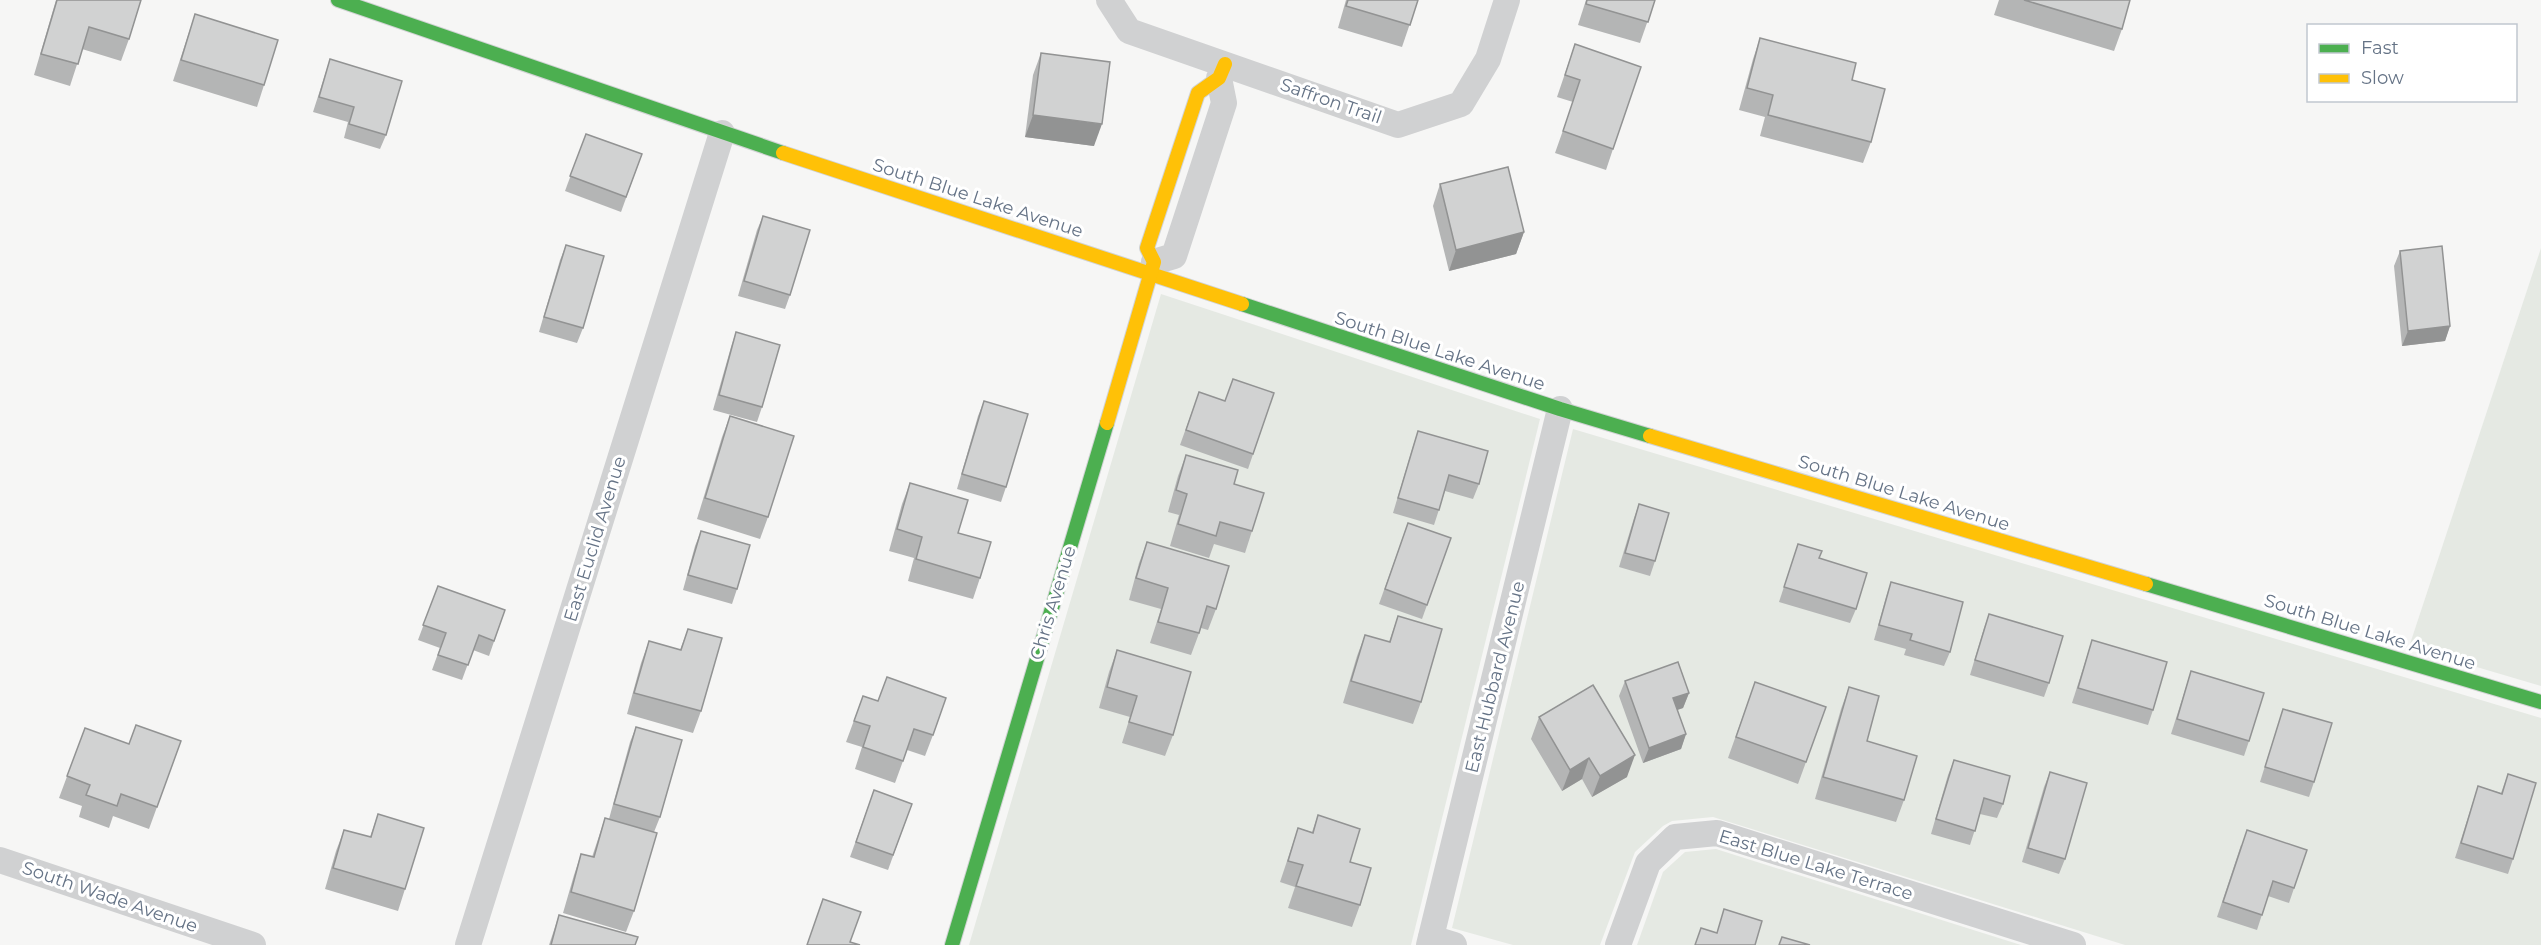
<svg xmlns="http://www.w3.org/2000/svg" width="2541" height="945" viewBox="0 0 2541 945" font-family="Montserrat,sans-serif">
<rect width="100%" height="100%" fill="#f6f6f5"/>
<!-- green -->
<g fill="#e5e9e3">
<path d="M 2541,248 L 2541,686 L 2409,647 Z"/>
<path d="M 1161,294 L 1540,419 L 1411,945 L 969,945 Z"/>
<path d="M 1573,429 L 2541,718 L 2541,945 L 2125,945 L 1713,817 L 1672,821 L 1663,826 L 1635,852 L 1600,945 L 1513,945 L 1452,928 Z"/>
<path d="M 1716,849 L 2021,945 L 1637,945 L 1663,872 L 1685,852 Z"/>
</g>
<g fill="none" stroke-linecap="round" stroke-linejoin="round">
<!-- fast casing -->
<g stroke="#d1d3d4" stroke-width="16">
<g id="fast">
<path d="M 338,0 L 783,153"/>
<path d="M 1242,304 L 1560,409 L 1650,436"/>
<path d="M 2146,584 L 2541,702"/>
<path d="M 952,945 L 1107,423"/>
</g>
</g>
<!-- slow casing -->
<g stroke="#d1d3d4" stroke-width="16">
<g id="slow">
<path d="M 783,153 L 1242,304"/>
<path d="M 1107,423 L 1154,262 L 1147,248 L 1198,93 L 1219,78 L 1225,64"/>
<path d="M 1650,436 L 2146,584"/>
</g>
</g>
<!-- street -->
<g stroke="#d0d1d2" stroke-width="26">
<path d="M 1109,0 L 1129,31 L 1398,125 L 1461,104 L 1488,59 L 1507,0"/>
<path d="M 1154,262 L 1174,256 L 1224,103 L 1219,78"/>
<path d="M 0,860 L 253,945"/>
<path d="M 1431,938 L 1454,945"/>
<path d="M 468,945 L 722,133"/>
<path d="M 1429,945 L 1560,409"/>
<path d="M 1618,945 L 1648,863 L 1675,837 L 1717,833 L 2073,945"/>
</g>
<!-- fast -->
<use href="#fast" stroke="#4caf50" stroke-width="14"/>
<!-- slow -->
<use href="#slow" stroke="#ffc107" stroke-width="14"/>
</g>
<!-- wall -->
<g fill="#b4b5b5">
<path d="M 56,0 L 141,0 L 129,39 L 121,61 L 82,49 L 70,86 L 34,75 Z"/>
<path d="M 1346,0 L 1418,0 L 1402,47 L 1338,28 Z"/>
<path d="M 1586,0 L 1655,0 L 1640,43 L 1578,25 Z"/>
<path d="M 1999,0 L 2130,0 L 2122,29 L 2114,51 L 1994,15 Z"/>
<path d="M 195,14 L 264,85 L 257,107 L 173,81 Z"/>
<path d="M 1760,38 L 1852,80 L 1871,142 L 1863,163 L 1760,136 L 1765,117 L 1739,110 L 1753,59 Z"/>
<path d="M 1575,44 L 1613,149 L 1606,170 L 1555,153 L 1573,102 L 1557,97 Z"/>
<path d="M 1041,53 L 1094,146 L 1025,137 L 1033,75 Z"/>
<path d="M 330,59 L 386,135 L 380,149 L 344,138 L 348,122 L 313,112 Z"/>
<path d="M 586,134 L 642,154 L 621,212 L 565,191 Z"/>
<path d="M 1440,184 L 1524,232 L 1516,254 L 1449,271 L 1433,206 Z"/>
<path d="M 763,216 L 790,295 L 785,309 L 738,296 L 757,230 Z"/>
<path d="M 566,245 L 583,328 L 577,343 L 539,332 L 560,260 Z"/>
<path d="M 2400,251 L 2450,326 L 2445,341 L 2402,346 L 2394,266 Z"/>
<path d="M 736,332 L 762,407 L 757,422 L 713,410 L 731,347 Z"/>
<path d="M 1199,392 L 1225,401 L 1274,393 L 1248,469 L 1180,445 Z"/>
<path d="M 984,401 L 1006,487 L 1001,502 L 957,489 L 978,416 Z"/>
<path d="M 730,416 L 768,517 L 760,539 L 697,519 L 722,437 Z"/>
<path d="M 1418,431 L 1479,484 L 1473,499 L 1445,491 L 1434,525 L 1393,513 L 1413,446 Z"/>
<path d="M 1186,455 L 1234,484 L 1252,531 L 1245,553 L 1214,544 L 1209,558 L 1170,546 L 1179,515 L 1168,512 L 1178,476 Z"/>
<path d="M 910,483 L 958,533 L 980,578 L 973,599 L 908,581 L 914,558 L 889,551 L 902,504 Z"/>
<path d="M 1639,504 L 1655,561 L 1650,576 L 1619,567 L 1634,518 Z"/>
<path d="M 1408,523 L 1451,538 L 1422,619 L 1379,604 Z"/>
<path d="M 701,531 L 737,589 L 732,604 L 683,590 L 695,546 Z"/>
<path d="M 1147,542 L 1216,609 L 1208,630 L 1201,628 L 1191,655 L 1150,643 L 1161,609 L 1129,600 L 1139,563 Z"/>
<path d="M 1798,544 L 1819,558 L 1856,609 L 1850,623 L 1779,602 Z"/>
<path d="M 1891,582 L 1950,652 L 1944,666 L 1904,655 L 1906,649 L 1874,640 L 1886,597 Z"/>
<path d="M 438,586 L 505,610 L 489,656 L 473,650 L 462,680 L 432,670 L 440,648 L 418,640 Z"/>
<path d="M 1989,614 L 2049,683 L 2044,697 L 1970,675 L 1984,628 Z"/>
<path d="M 1398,616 L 1421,702 L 1413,724 L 1343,703 L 1357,656 L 1365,635 L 1389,642 Z"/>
<path d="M 688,629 L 701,711 L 693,733 L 627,714 L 641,663 L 649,641 L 680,650 Z"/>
<path d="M 2092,640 L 2153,710 L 2148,725 L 2072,703 Z"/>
<path d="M 1117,650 L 1173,735 L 1165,756 L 1122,743 L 1130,717 L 1099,708 L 1109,672 Z"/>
<path d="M 2191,671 L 2249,741 L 2244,756 L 2171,734 Z"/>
<path d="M 1625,681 L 1689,693 L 1683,708 L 1677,710 L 1686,734 L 1681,749 L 1643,763 L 1619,696 Z"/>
<path d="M 1755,682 L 1826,707 L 1798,784 L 1728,758 Z"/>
<path d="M 1849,687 L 1867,741 L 1904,800 L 1896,822 L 1815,799 L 1841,709 Z"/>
<path d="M 863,696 L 933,735 L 925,756 L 907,750 L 895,783 L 855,769 L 862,747 L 846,742 Z"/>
<path d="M 2283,709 L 2314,782 L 2309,797 L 2260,782 Z"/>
<path d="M 1539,717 L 1627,777 L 1592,797 L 1582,779 L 1562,791 L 1531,739 Z"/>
<path d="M 636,727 L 660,817 L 654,832 L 634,911 L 626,932 L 563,913 L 574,875 L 581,854 L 592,857 L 605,818 L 609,819 L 630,742 Z"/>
<path d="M 85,728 L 129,744 L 181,741 L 149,829 L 113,816 L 109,828 L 79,817 L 82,806 L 59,798 Z"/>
<path d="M 1954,760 L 2003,804 L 1997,818 L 1980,814 L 1970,845 L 1931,834 L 1948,775 Z"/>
<path d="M 2050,772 L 2065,859 L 2059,874 L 2022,862 L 2044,787 Z"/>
<path d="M 2508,774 L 2513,859 L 2508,874 L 2455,858 L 2478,786 L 2501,793 Z"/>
<path d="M 874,790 L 912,804 L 888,870 L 850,857 Z"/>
<path d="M 378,814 L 405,889 L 398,911 L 325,889 L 336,851 L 344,830 L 370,837 Z"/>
<path d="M 1318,815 L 1350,862 L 1360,905 L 1352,927 L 1288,908 L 1295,887 L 1280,882 L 1298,828 L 1312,832 Z"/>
<path d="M 2241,845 L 2307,850 L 2289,903 L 2268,896 L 2257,930 L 2217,917 Z"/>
<path d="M 559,915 L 635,945 L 549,945 Z"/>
</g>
<!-- shaded-wall -->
<g fill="#929393">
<path d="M 1033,115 L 1102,124 L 1094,146 L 1025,137 Z"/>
<path d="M 1524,232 L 1516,254 L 1449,271 L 1456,250 Z"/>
<path d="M 2450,326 L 2445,341 L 2402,346 L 2408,331 Z"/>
<path d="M 1689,693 L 1683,708 L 1668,713 L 1673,698 Z"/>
<path d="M 1686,734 L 1681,749 L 1643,763 L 1649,748 Z"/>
<path d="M 1635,755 L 1627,777 L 1592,797 L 1600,776 Z"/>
<path d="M 1589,758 L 1582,779 L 1562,791 L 1570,770 Z"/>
</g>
<!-- building -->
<g fill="#d1d2d2" stroke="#929393" stroke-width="1.5">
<path d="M 57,0 L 141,0 L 129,39 L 89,27 L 78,64 L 41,54 Z"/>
<path d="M 1348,0 L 1418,0 L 1410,25 L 1346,6 Z"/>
<path d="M 1587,0 L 1655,0 L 1648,22 L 1586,4 Z"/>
<path d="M 2024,0 L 2130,0 L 2122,29 Z"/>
<path d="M 195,14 L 278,40 L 264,85 L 181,60 Z"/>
<path d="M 1760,38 L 1856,63 L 1852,80 L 1885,89 L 1871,142 L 1768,115 L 1773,95 L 1747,88 Z"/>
<path d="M 1575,44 L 1641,67 L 1613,149 L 1563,131 L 1580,80 L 1565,75 Z"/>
<path d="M 1041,53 L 1110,62 L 1102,124 L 1033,115 Z"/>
<path d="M 330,59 L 402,81 L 386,135 L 349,124 L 354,107 L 319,97 Z"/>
<path d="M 586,134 L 642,154 L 626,197 L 570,176 Z"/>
<path d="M 1508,167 L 1524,232 L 1456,250 L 1440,184 Z"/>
<path d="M 763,216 L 810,230 L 790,295 L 744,281 Z"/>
<path d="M 566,245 L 604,256 L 583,328 L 544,317 Z"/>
<path d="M 2442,246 L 2450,326 L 2408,331 L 2400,251 Z"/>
<path d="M 736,332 L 780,345 L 762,407 L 719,395 Z"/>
<path d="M 1233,379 L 1274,393 L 1253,454 L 1186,430 L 1199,392 L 1225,401 Z"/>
<path d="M 984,401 L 1028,414 L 1006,487 L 962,474 Z"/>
<path d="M 730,416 L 794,436 L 768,517 L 705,498 Z"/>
<path d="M 1418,431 L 1488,451 L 1479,484 L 1449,475 L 1439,510 L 1398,498 Z"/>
<path d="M 1186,455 L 1238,470 L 1234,484 L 1264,493 L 1252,531 L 1220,522 L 1216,536 L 1178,524 L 1187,494 L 1176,490 Z"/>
<path d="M 910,483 L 968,500 L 958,533 L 991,542 L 980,578 L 916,559 L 922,537 L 897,529 Z"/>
<path d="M 1639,504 L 1669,513 L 1655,561 L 1625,553 Z"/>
<path d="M 1408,523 L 1451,538 L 1427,605 L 1385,589 Z"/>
<path d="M 701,531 L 750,545 L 737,589 L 688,575 Z"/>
<path d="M 1147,542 L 1229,566 L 1216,609 L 1207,606 L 1199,633 L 1158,622 L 1168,588 L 1136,578 Z"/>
<path d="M 1798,544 L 1822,551 L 1819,558 L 1867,573 L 1856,609 L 1784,587 Z"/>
<path d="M 1891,582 L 1963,602 L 1950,652 L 1910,640 L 1912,634 L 1879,625 Z"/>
<path d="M 438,586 L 505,610 L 494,641 L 479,635 L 468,665 L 438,655 L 446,633 L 423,625 Z"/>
<path d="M 1989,614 L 2063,636 L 2049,683 L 1975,660 Z"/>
<path d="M 1398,616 L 1442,629 L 1421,702 L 1351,681 L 1365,635 L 1390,642 Z"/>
<path d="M 688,629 L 722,638 L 701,711 L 634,693 L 649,641 L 681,650 Z"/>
<path d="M 2092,640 L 2167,662 L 2153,710 L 2078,688 Z"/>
<path d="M 1117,650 L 1191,672 L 1173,735 L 1129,722 L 1137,696 L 1107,687 Z"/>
<path d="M 1678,662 L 1689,693 L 1673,698 L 1686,734 L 1649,748 L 1625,681 Z"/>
<path d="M 2191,671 L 2264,693 L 2249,741 L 2177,719 Z"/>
<path d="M 887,677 L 946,698 L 933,735 L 914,729 L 903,761 L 863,747 L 870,726 L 854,721 L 863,696 L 878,701 Z"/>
<path d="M 1755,682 L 1826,707 L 1806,762 L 1736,737 Z"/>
<path d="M 1593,685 L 1635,755 L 1600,776 L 1589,758 L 1570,770 L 1539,717 Z"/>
<path d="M 1849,687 L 1879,696 L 1867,741 L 1917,756 L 1904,800 L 1823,777 Z"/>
<path d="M 2283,709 L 2332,723 L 2314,782 L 2265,767 Z"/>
<path d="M 136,725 L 181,741 L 157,807 L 121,794 L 117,806 L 86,795 L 90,785 L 67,776 L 85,728 L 129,744 Z"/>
<path d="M 636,727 L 682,740 L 660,817 L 614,804 Z"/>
<path d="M 1954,760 L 2010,776 L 2003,804 L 1984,798 L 1975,831 L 1936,819 Z"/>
<path d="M 2050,772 L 2087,783 L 2065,859 L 2028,848 Z"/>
<path d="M 2508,774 L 2536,783 L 2513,859 L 2461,843 L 2478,786 L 2502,794 Z"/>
<path d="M 874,790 L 912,804 L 893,855 L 856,842 Z"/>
<path d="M 378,814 L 424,828 L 405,889 L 333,868 L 344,830 L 371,837 Z"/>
<path d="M 1318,815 L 1360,829 L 1350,862 L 1371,868 L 1360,905 L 1296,886 L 1303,865 L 1288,861 L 1298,828 L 1313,833 Z"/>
<path d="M 605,818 L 657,833 L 634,911 L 571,892 L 581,854 L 594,857 Z"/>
<path d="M 2247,830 L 2307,850 L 2294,888 L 2273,881 L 2262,915 L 2223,902 Z"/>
<path d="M 823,899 L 861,912 L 850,942 L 860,945 L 807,945 Z"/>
<path d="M 1724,909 L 1762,921 L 1755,945 L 1695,945 L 1701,928 L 1717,933 Z"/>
<path d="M 559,915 L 638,937 L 635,945 L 551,945 Z"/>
<path d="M 1782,937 L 1810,945 L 1779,945 Z"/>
</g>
<g text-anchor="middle" stroke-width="6" stroke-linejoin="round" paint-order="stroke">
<!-- street labels -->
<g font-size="18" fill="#657386" stroke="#fff">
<text transform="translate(1331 101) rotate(19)" y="6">Saffron Trail</text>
<text transform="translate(978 198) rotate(18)" y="6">South Blue Lake Avenue</text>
<text transform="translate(1440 351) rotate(18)" y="6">South Blue Lake Avenue</text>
<text transform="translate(1904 493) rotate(17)" y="6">South Blue Lake Avenue</text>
<text transform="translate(595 539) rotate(-73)" y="6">East Euclid Avenue</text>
<text transform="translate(1053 603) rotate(-73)" y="6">Chris Avenue</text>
<text transform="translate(2370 632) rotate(17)" y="6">South Blue Lake Avenue</text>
<text transform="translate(1495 677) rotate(-76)" y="6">East Hubbard Avenue</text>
<text transform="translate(1816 865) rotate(17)" y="6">East Blue Lake Terrace</text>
<text transform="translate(110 897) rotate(19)" y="6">South Wade Avenue</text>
</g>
</g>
<!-- legend -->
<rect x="2307" y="24" width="210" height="78" fill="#ffffff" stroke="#c1c7cf" stroke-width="1.5"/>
<rect x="2319" y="44" width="30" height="9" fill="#4caf50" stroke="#c1c7cf" stroke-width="1.5"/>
<text x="2361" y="54" font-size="18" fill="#657386">Fast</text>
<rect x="2319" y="74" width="30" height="9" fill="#ffc107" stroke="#c1c7cf" stroke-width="1.5"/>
<text x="2361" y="84" font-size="18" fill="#657386">Slow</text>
</svg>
